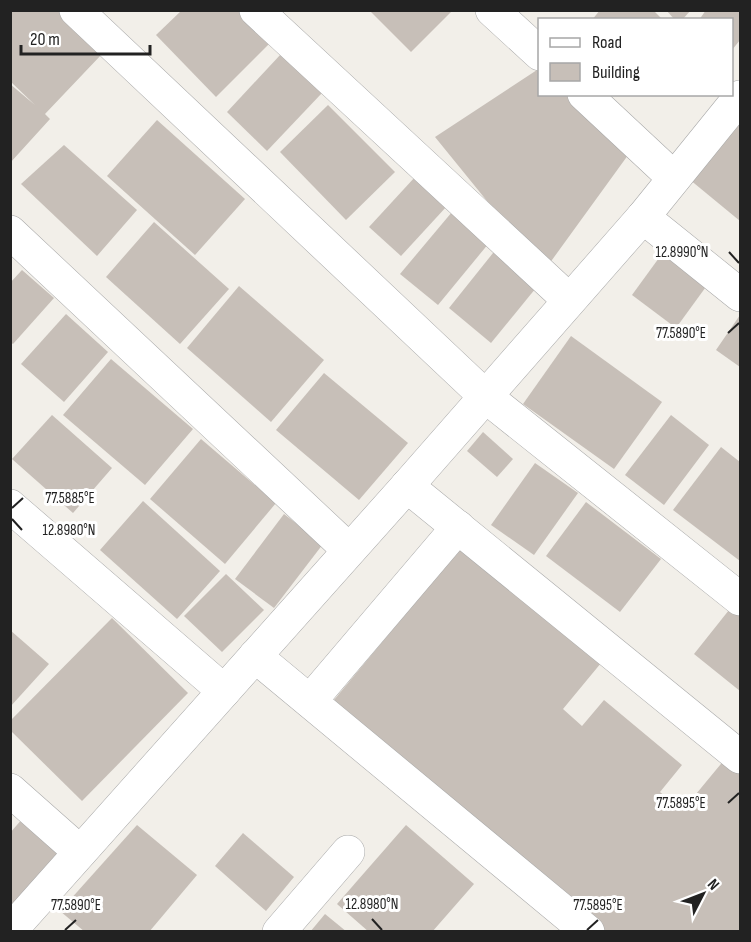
<svg xmlns="http://www.w3.org/2000/svg" width="751" height="942" viewBox="0 0 751 942" font-family="'Sofia Sans Condensed',sans-serif">
<rect width="100%" height="100%" fill="#f2efe9"/>
<!-- building -->
<g fill="#c7bfb8">
<path d="M 10,10 L 57,10 L 102,54 L 45,114 L 50,119 L 10,163 L 10,84 L 35,105 L 10,81 Z"/>
<path d="M 182,10 L 238,10 L 270,43 L 216,97 L 156,35 Z"/>
<path d="M 369,10 L 453,10 L 411,52 Z"/>
<path d="M 600,10 L 653,10 L 663,20 L 592,20 Z"/>
<path d="M 666,10 L 691,10 L 682,20 L 675,20 Z"/>
<path d="M 706,10 L 740,10 L 740,40 L 732,50 L 732,20 L 699,20 Z"/>
<path d="M 281,54 L 322,93 L 267,151 L 227,112 Z"/>
<path d="M 540,68 L 540,94 L 568,94 L 631,151 L 544,271 L 435,137 Z"/>
<path d="M 328,105 L 395,172 L 346,220 L 280,152 Z"/>
<path d="M 740,117 L 740,221 L 689,179 Z"/>
<path d="M 157,120 L 245,199 L 195,255 L 107,176 Z"/>
<path d="M 64,145 L 137,210 L 97,256 L 21,184 Z"/>
<path d="M 415,177 L 447,206 L 401,256 L 369,227 Z"/>
<path d="M 452,212 L 489,243 L 438,305 L 400,274 Z"/>
<path d="M 154,222 L 229,289 L 180,344 L 106,277 Z"/>
<path d="M 497,248 L 540,283 L 491,343 L 449,308 Z"/>
<path d="M 664,251 L 708,284 L 676,328 L 632,295 Z"/>
<path d="M 22,270 L 54,298 L 13,344 L 10,342 L 10,283 Z"/>
<path d="M 239,286 L 324,360 L 271,422 L 187,348 Z"/>
<path d="M 66,314 L 108,352 L 64,402 L 21,364 Z"/>
<path d="M 740,315 L 740,367 L 716,350 Z"/>
<path d="M 571,336 L 662,402 L 614,469 L 523,404 Z"/>
<path d="M 111,359 L 193,429 L 145,485 L 63,415 Z"/>
<path d="M 324,373 L 408,443 L 359,500 L 276,430 Z"/>
<path d="M 52,415 L 112,468 L 73,513 L 12,459 Z"/>
<path d="M 671,415 L 709,445 L 664,505 L 625,475 Z"/>
<path d="M 483,432 L 513,459 L 497,477 L 467,451 Z"/>
<path d="M 201,439 L 276,503 L 225,564 L 150,499 Z"/>
<path d="M 721,447 L 740,462 L 740,561 L 673,510 Z"/>
<path d="M 535,463 L 578,493 L 534,555 L 491,525 Z"/>
<path d="M 143,501 L 220,571 L 177,619 L 100,550 Z"/>
<path d="M 586,502 L 661,559 L 620,612 L 546,556 Z"/>
<path d="M 284,514 L 323,544 L 274,608 L 235,579 Z"/>
<path d="M 467,540 L 606,657 L 563,709 L 582,726 L 604,700 L 682,765 L 660,792 L 682,811 L 725,759 L 740,772 L 740,932 L 599,932 L 329,706 Z"/>
<path d="M 226,574 L 264,610 L 222,652 L 184,616 Z"/>
<path d="M 733,605 L 740,611 L 740,691 L 694,654 Z"/>
<path d="M 112,618 L 188,693 L 82,801 L 10,730 L 10,721 Z"/>
<path d="M 10,630 L 49,664 L 10,707 Z"/>
<path d="M 23,818 L 62,852 L 10,913 L 10,833 Z"/>
<path d="M 137,825 L 197,875 L 149,932 L 85,932 L 60,911 Z"/>
<path d="M 406,825 L 474,884 L 432,932 L 369,932 L 337,904 Z"/>
<path d="M 243,833 L 294,877 L 266,911 L 215,866 Z"/>
<path d="M 325,914 L 347,932 L 310,932 Z"/>
</g>
<g fill="none" stroke-linecap="round" stroke-linejoin="round">
<!-- street casing -->
<g stroke="#a9a9a9" stroke-width="34">
<g id="street">
<path d="M 76,10 L 485,396 L 740,599"/>
<path d="M 256,10 L 569,300"/>
<path d="M 492,10 L 540,54"/>
<path d="M 584,94 L 674,178"/>
<path d="M 643,217 L 740,295"/>
<path d="M 10,232 L 349,550"/>
<path d="M 407,486 L 740,757"/>
<path d="M 10,506 L 224,691"/>
<path d="M 255,656 L 588,932"/>
<path d="M 310,701 L 458,527"/>
<path d="M 10,790 L 80,852"/>
<path d="M 10,931 L 407,486 L 643,217 L 740,97"/>
<path d="M 279,932 L 348,852"/>
</g>
</g>
<!-- street -->
<use href="#street" stroke="#fff" stroke-width="33"/>
</g>
<!-- ticks -->
<path fill="none" stroke="#222" stroke-width="2" d="M 729,252 L 739,263M 728,333 L 739,323M 12,508 L 23,498M 12,519 L 22,530M 728,803 L 739,793M 372,919 L 382,930M 65,930 L 76,920M 587,930 L 598,920"/>
<g font-size="15" text-anchor="middle" fill="#222" stroke="#fff" stroke-width="6" stroke-linejoin="round" paint-order="stroke">
<text x="682" y="257">12.8990°N</text>
<text x="681" y="338">77.5890°E</text>
<text x="70" y="503">77.5885°E</text>
<text x="69" y="535">12.8980°N</text>
<text x="681" y="808">77.5895°E</text>
<text x="372" y="909">12.8980°N</text>
<text x="76" y="910">77.5890°E</text>
<text x="598" y="910">77.5895°E</text>
</g>
<!-- border -->
<rect width="751" height="942" fill="none" stroke="#222222" stroke-width="24"/>
<!-- legend -->
<rect x="538" y="18" width="195" height="78" fill="#ffffff" stroke="#a7a7a7" stroke-width="1.5"/>
<rect x="550" y="38" width="30" height="9" fill="#ffffff" stroke="#a7a7a7" stroke-width="1.5"/>
<text x="592" y="48" font-size="18" fill="#222222">Road</text>
<rect x="550" y="63" width="30" height="18" fill="#c7bfb8" stroke="#a7a7a7" stroke-width="1.5"/>
<text x="592" y="78" font-size="18" fill="#222222">Building</text>
<!-- north arrow -->
<g transform="translate(703 894) rotate(48)" stroke="#ffffff" stroke-width="4.5" paint-order="stroke">
<path d="M0-4.5L10 22L0 15L-10 22Z" fill="#222222"/>
<text y="-9" font-size="16" font-weight="bold" text-anchor="middle" fill="#222222">N</text>
</g>
<!-- scale -->
<path d="M21 45v9h129v-9" fill="none" stroke="#222222" stroke-width="3"/>
<text x="30" y="45" font-size="18" fill="#222222" stroke="#ffffff" stroke-width="4.5" paint-order="stroke">20 m</text>
</svg>
